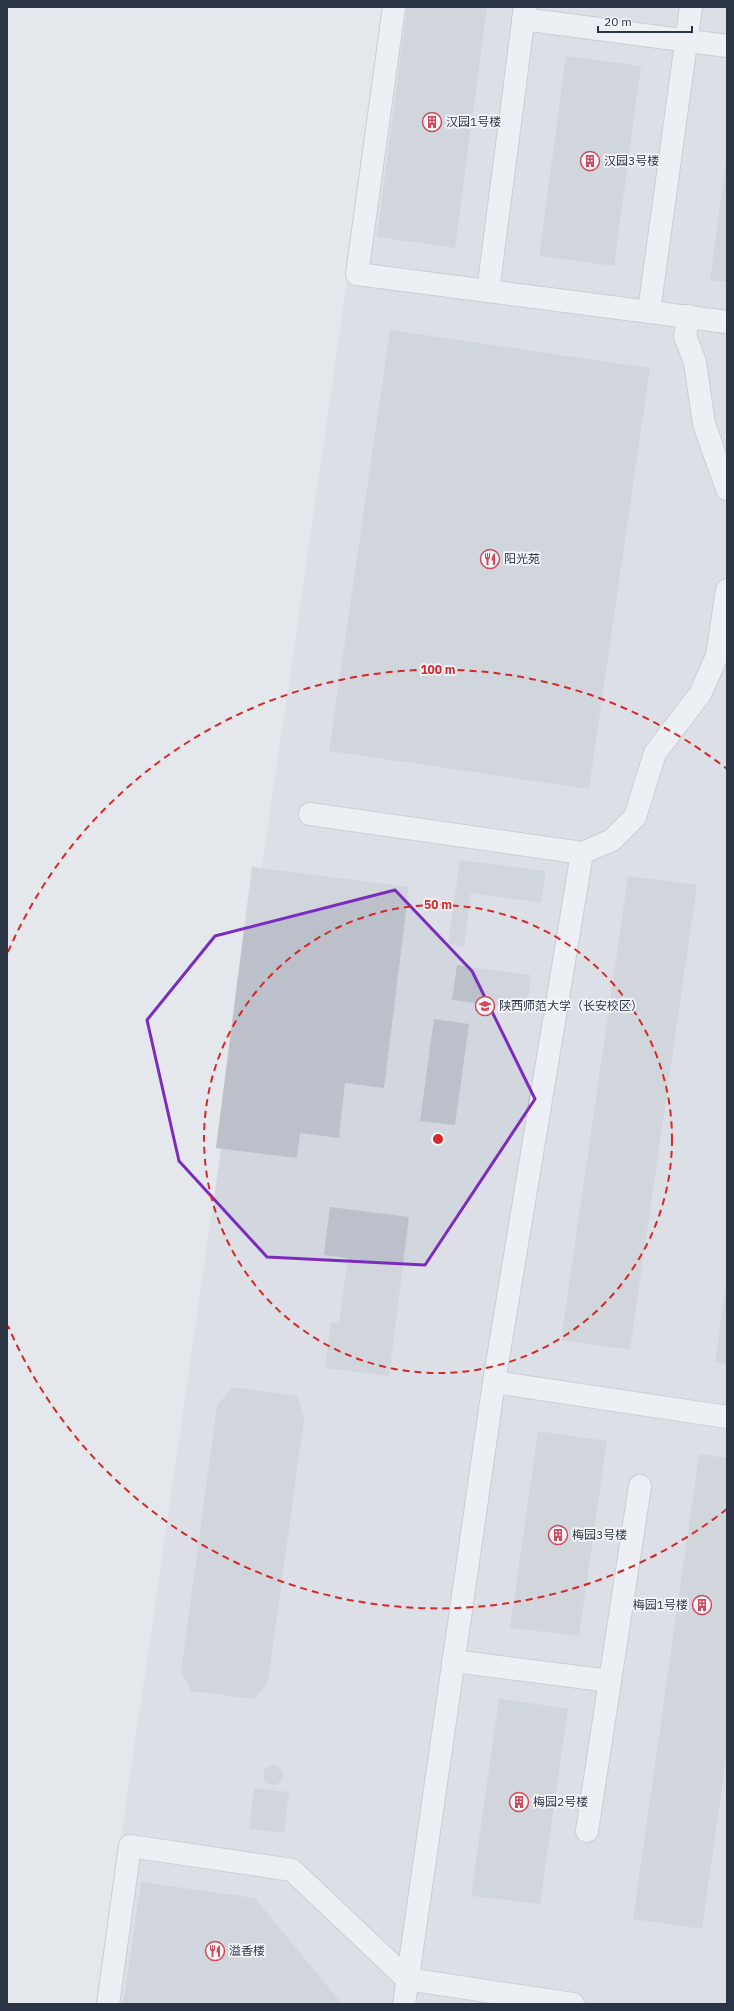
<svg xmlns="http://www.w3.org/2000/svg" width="734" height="2011" viewBox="0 0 734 2011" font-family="'IBM Plex Sans','Noto Sans SC',sans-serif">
<rect width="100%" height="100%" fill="#e4e7ec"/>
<!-- built -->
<path fill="#d2d6de" d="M 387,7 L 727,7 L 727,2004 L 97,2004 Z"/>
<!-- building -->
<g fill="#bbc0ca">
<path d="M 407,7 L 487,7 L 455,248 L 377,237 Z"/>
<path d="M 566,56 L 641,66 L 614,266 L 539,256 Z"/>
<path d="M 726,161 L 727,161 L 727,282 L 710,280 Z"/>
<path d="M 390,330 L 650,368 L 589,789 L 329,751 Z"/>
<path d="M 460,860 L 546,871 L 541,903 L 471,893 L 464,947 L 448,944 Z"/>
<path d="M 252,867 L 409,887 L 384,1088 L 345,1083 L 339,1138 L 300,1133 L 297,1158 L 216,1148 Z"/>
<path d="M 628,876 L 697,885 L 630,1350 L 561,1340 Z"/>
<path d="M 457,965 L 531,975 L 527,1010 L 452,1000 Z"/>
<path d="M 434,1019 L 469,1024 L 455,1125 L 420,1121 Z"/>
<path d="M 330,1207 L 409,1217 L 389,1376 L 325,1368 L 331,1322 L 339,1323 L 348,1258 L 324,1255 Z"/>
<path d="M 726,1287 L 727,1287 L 727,1364 L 715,1362 Z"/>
<path d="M 232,1387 L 298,1396 L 304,1419 L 268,1682 L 254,1699 L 191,1691 L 181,1672 L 217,1406 Z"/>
<path d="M 538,1431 L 607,1441 L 579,1636 L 510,1628 Z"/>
<path d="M 699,1454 L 727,1458 L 727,1753 L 702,1929 L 633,1919 Z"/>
<path d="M 499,1698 L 568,1709 L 540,1904 L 471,1896 Z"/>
<circle cx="273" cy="1775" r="10"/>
<path d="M 254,1788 L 289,1792 L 284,1833 L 249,1829 Z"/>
<path d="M 141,1882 L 255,1898 L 342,2004 L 123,2004 Z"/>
</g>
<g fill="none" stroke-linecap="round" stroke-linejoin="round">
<!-- minor casing -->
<g stroke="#a9aeb7" stroke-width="24">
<g id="minor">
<path d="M 394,7 L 357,274 L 727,322"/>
<path d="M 523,19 L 727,46"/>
<path d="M 488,291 L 525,7"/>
<path d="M 649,311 L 691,7"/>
<path d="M 688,316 L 685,336 L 695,362 L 704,424 L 727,489"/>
<path d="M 310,814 L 582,853 L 612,840 L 635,817 L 655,753 L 700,694 L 717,656 L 727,590"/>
<path d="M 494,1382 L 727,1417"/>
<path d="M 453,1661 L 610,1681 L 587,1831"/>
<path d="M 610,1681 L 640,1486"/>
<path d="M 108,2004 L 130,1846 L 292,1870 L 407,1979 L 573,2004"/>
<path d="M 404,2004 L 494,1382 L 582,853"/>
</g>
</g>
<!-- minor -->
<use href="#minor" stroke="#f7f8fa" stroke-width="22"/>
</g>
<!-- marked area -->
<path d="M0 0H734V2011H0ZM 395,890 L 472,971 L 535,1099 L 425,1265 L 267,1257 L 179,1161 L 147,1020 L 215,936 Z" fill="#e4e7ec" fill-opacity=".55" fill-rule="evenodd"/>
<path fill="none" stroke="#7b2cbf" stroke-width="3" stroke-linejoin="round" d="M 395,890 L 472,971 L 535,1099 L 425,1265 L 267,1257 L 179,1161 L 147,1020 L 215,936 Z"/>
<!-- distance rings -->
<g fill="none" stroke="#d62828" stroke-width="2" stroke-dasharray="7 5">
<circle cx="438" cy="1139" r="234"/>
<path d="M727 1509A469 469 0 0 1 8 1326M8 952A469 469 0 0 1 727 769"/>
</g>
<!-- icons -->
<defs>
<g id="building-ring" transform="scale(1)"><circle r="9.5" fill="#f4f6f9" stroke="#d1495b" stroke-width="1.5"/><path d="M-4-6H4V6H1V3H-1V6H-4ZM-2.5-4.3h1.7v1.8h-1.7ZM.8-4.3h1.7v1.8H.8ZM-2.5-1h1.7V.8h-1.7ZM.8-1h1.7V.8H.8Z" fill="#d1495b"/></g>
<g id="restaurant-ring" transform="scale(1)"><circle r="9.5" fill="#f4f6f9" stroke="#d1495b" stroke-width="1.5"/><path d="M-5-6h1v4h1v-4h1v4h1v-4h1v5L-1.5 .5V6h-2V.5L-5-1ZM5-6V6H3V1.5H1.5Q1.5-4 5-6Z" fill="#d1495b"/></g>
<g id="university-ring" transform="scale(1)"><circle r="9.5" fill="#f4f6f9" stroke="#d1495b" stroke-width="1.5"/><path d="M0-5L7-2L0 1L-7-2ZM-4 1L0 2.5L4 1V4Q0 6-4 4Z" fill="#d1495b"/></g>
</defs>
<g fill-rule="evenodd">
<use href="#building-ring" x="432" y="122"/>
<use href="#building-ring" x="590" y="161"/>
<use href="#restaurant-ring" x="490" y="559"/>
<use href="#university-ring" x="485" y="1006"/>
<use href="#building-ring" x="558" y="1535"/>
<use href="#building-ring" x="702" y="1605"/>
<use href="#building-ring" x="519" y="1802"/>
<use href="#restaurant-ring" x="215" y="1951"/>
</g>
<g text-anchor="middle" stroke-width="3.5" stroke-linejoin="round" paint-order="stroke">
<!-- poi labels -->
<g font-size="12" fill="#2b3445" stroke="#f4f6f9" text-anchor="start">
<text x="446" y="126">汉园1号楼</text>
<text x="604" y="165">汉园3号楼</text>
<text x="504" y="563">阳光苑</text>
<text x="499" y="1010">陕西师范大学（长安校区）</text>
<text x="572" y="1539">梅园3号楼</text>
<text x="688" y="1609" text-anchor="end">梅园1号楼</text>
<text x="533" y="1806">梅园2号楼</text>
<text x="229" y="1955">溢香楼</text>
</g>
</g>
<circle cx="438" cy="1139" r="6" fill="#d62828" stroke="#f4f6f9" stroke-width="2"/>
<g font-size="12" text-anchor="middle" font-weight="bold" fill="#d62828" stroke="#f4f6f9" stroke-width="3.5" stroke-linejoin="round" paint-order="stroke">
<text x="438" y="674">100 m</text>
<text x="438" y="909">50 m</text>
</g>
<!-- border -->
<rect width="734" height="2011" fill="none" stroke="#2b3445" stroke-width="16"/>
<!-- scale -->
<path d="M598 26v6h94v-6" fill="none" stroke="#2b3445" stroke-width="2"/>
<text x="604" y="26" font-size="12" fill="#2b3445" stroke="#f4f6f9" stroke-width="3" paint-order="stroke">20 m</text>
</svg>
